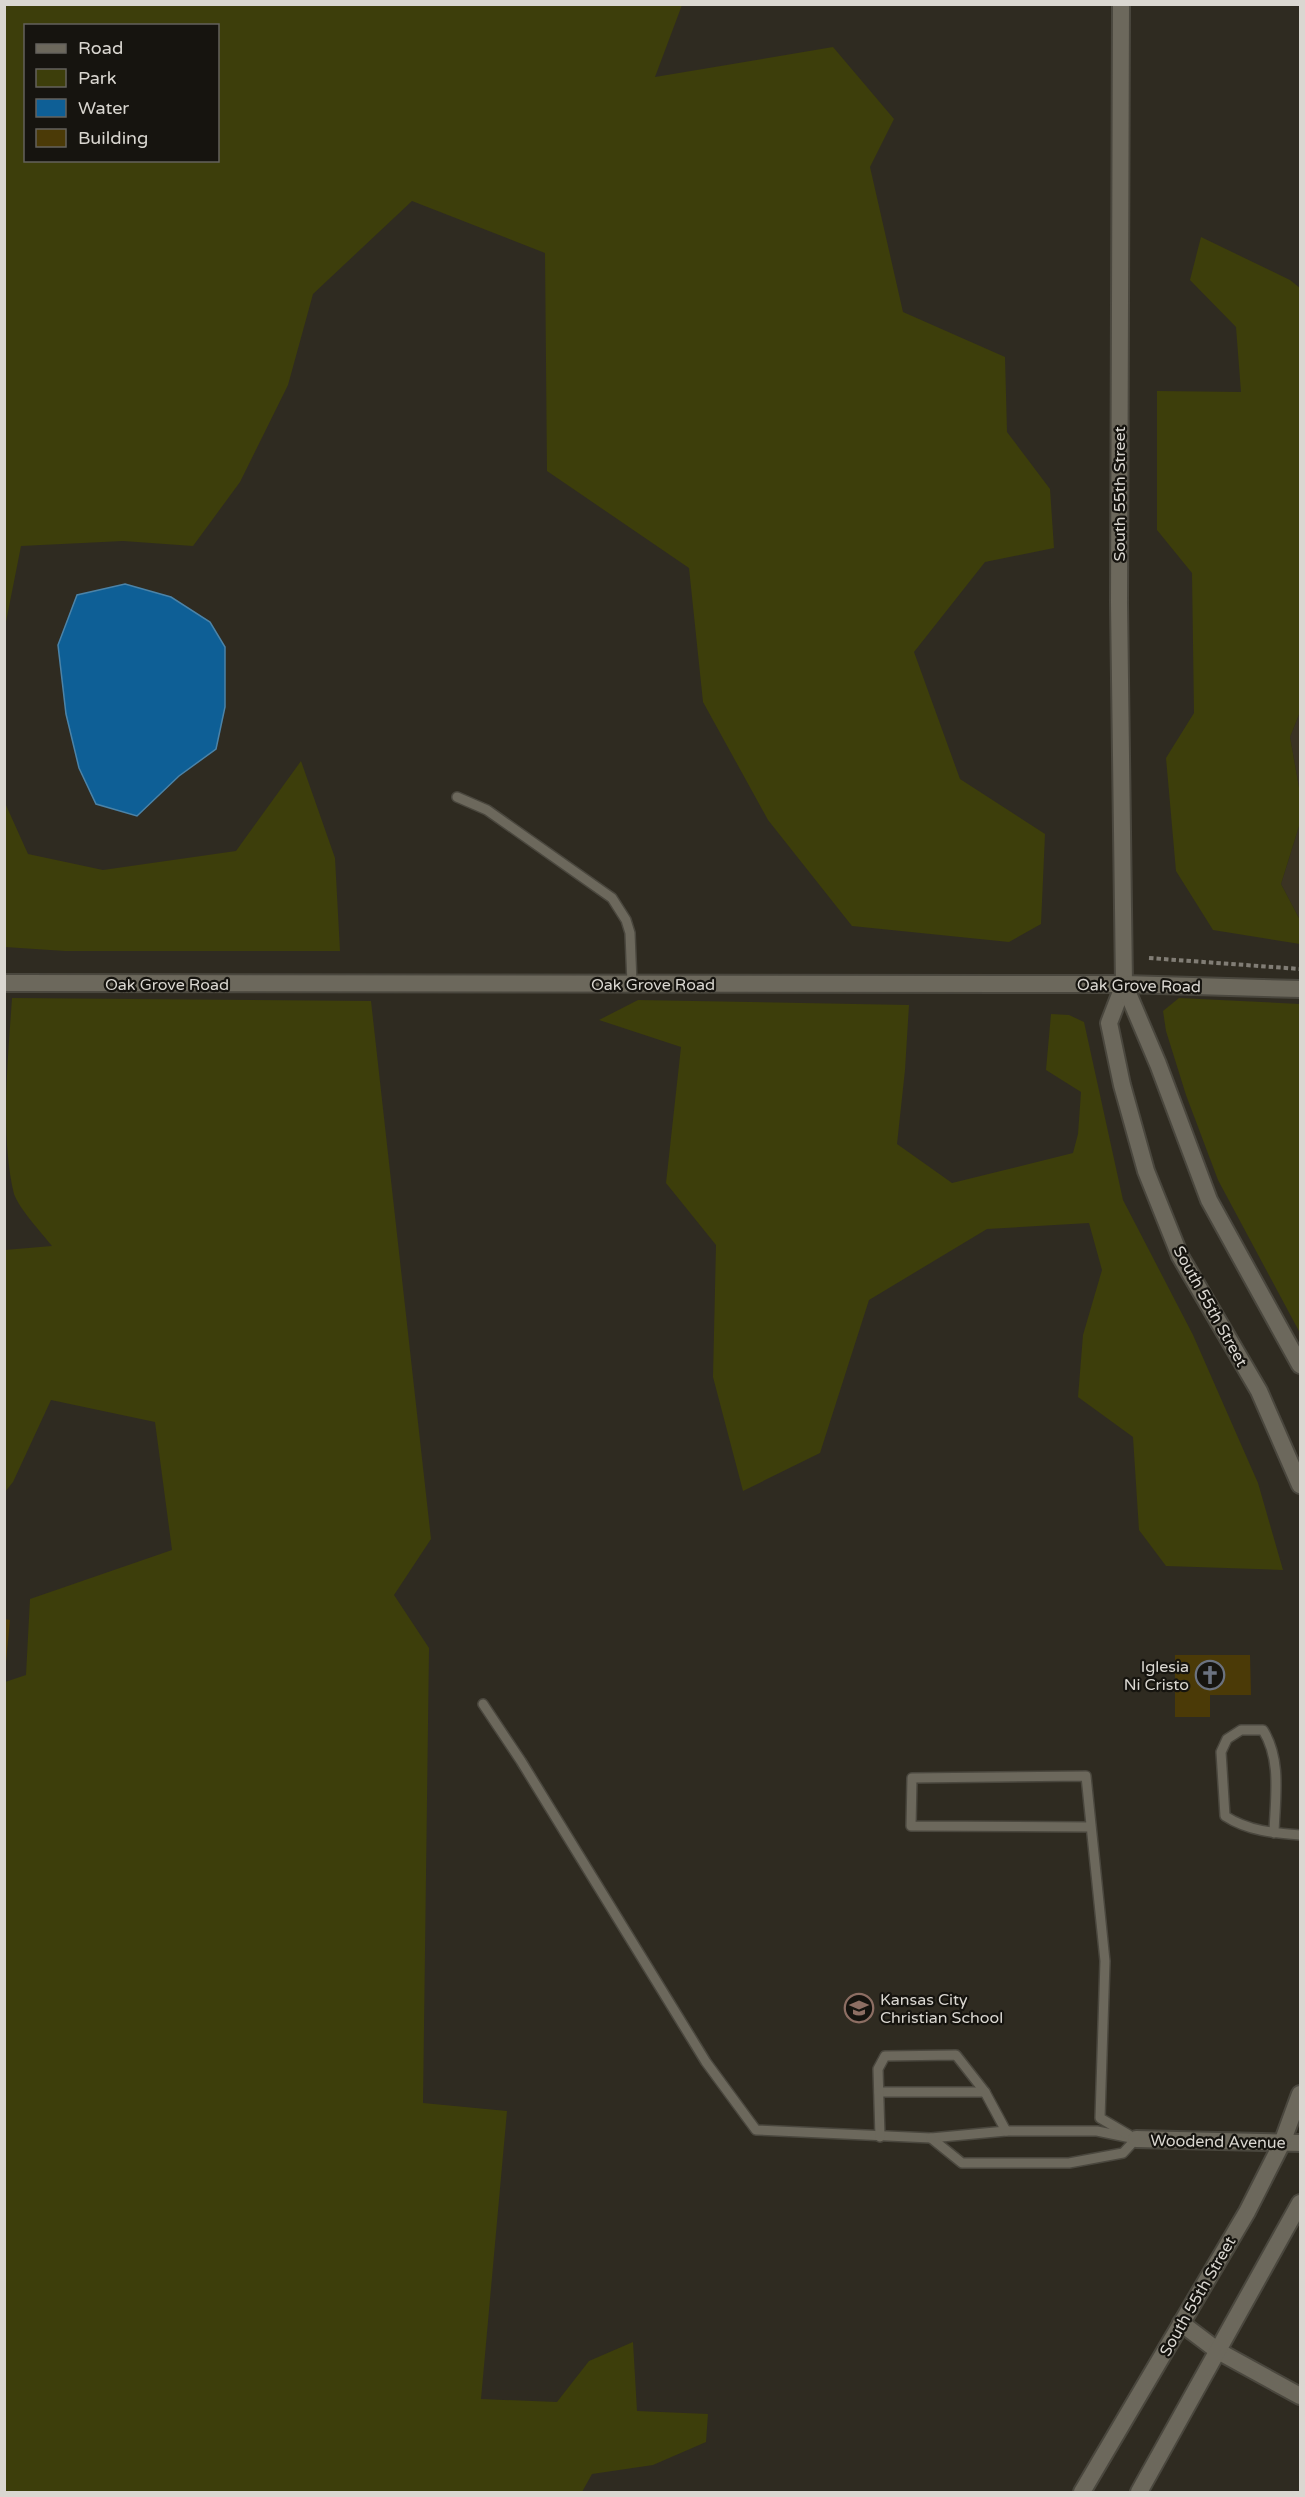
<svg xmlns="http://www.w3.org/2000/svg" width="1305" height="2497" viewBox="0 0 1305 2497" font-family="'Varela Round',sans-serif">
<rect width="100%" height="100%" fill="#2f2b21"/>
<!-- built -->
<g fill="#3a3323">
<path d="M 1300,712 L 1300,793 L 1290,737 Z"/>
<path d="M 1300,823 L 1300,920 L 1281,884 Z"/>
</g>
<!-- green -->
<g fill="#3d3e0b" fill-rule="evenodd">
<path d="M 5,4 L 682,5 L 655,77 L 833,47 L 894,119 L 870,167 L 903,312 L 1005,357 L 1007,432 L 1050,489 L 1054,548 L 985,562 L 914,652 L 960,779 L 1045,834 L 1041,924 L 1009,942 L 852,926 L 768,820 L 703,702 L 689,568 L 547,471 L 545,253 L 412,201 L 313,294 L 288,385 L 240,482 L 193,546 L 123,541 L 21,546 L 5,627 ZM 26,26 L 218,26 L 218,160 L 26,160 Z"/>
<path d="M 1201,237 L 1290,280 L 1300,288 L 1300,712 L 1290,737 L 1300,793 L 1300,823 L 1281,884 L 1300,920 L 1300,944 L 1213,930 L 1176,871 L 1166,758 L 1194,713 L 1192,573 L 1157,530 L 1157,391 L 1241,392 L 1236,327 L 1190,280 Z"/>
<path d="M 301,761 L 335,858 L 340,951 L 65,951 L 5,947 L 5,803 L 28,854 L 103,870 L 236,851 Z"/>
<path d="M 12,998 L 371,1001 L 431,1539 L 394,1595 L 429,1648 L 423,2103 L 507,2111 L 481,2399 L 557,2402 L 589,2361 L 633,2342 L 637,2411 L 708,2414 L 706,2442 L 653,2465 L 592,2474 L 582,2492 L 5,2492 L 5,1682 L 26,1675 L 30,1599 L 172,1550 L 155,1422 L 51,1400 L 13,1482 L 5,1492 L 5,1250 L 52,1246 C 41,1232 20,1210 14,1194 C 0,1136 8,1059 12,998 Z"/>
<path d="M 1179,998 L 1300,1004 L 1300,1333 L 1218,1180 L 1186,1095 L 1166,1031 L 1163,1011 Z"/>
<path d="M 638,1000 L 909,1005 L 905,1070 L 897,1144 L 952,1183 L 1073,1153 L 1078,1134 L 1081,1092 L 1046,1070 L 1051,1014 L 1069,1015 L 1084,1022 L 1123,1200 L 1193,1335 L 1258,1483 L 1283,1570 L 1166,1566 L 1139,1530 L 1133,1437 L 1078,1397 L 1083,1335 L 1102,1270 L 1089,1223 L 987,1229 L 869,1300 L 820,1453 L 743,1491 L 713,1377 L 716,1245 L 666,1183 L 681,1047 L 599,1020 Z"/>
</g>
<!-- water -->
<path fill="#0e5f96" stroke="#4b83a8" stroke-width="1.5" d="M 125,584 L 171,597 L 210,622 L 225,647 L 225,707 L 216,749 L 179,776 L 137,816 L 96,804 L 79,768 L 66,714 L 58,645 L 77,595 Z"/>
<!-- building -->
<g fill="#4b3a07">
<path d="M 4,1619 L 10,1620 L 6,1662 L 4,1661 Z"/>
<path d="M 1175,1655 L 1250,1655 L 1251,1695 L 1210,1695 L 1210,1717 L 1175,1717 Z"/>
</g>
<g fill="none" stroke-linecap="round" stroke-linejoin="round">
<!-- service casing -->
<g stroke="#4a473e" stroke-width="12">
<g id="service">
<path d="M 457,797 L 487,810 L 612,898 L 626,920 L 630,933 L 632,984"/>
<path d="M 483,1704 L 521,1761 L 706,2062 L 756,2130 L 931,2138 L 1006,2131 L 1097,2131 L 1136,2139"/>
<path d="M 1091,1827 L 911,1826 L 912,1778 L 1086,1776 L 1105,1961 L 1100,2118 L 1129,2135"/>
<path d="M 1274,1833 C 1275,1799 1282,1760 1263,1730 L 1241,1730 L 1227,1739 L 1221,1752 L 1225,1816 C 1248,1831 1274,1833 1300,1835"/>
<path d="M 879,2092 L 985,2092"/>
<path d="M 880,2137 L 878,2069 L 885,2056 L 956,2055 L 985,2092 L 1006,2131"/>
<path d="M 931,2138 L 962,2163 L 1069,2163 L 1123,2153 L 1136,2139"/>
</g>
</g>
<!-- minor casing -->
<g stroke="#4a473e" stroke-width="20">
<g id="minor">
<path d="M 1136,2139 L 1300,2143"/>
<path d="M 1181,2323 L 1218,2351 L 1300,2396"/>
</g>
</g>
<!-- tertiary casing -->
<g stroke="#4a473e" stroke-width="20">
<g id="tertiary">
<path d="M 1121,4 L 1119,603 L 1124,984 L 1109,1023 L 1122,1085 L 1146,1171 L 1180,1256 L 1259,1391 L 1300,1485"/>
<path d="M 4,983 L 1124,984 L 1300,989"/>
<path d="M 1124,984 L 1158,1064 L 1209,1200 L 1300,1365"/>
<path d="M 1082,2492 L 1247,2212 L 1282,2143 L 1300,2094"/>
<path d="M 1139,2492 L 1300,2203"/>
</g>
</g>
<!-- path -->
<path stroke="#817d75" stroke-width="4" stroke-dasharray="4.5 3" stroke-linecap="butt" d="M 1149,958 L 1300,969"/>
<!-- service -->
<use href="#service" stroke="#6c685c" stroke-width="9"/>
<!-- minor -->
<use href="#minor" stroke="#6c685c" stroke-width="16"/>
<!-- tertiary -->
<use href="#tertiary" stroke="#6c685c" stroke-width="16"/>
</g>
<!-- icons -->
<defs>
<g id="church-ring" transform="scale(1.5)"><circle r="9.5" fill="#16140f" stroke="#6b7280" stroke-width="1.5"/><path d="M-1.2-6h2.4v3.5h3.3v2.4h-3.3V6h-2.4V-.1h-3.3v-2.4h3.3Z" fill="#6b7280"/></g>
<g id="school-ring" transform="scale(1.5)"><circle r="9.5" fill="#16140f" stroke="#8d6e63" stroke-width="1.5"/><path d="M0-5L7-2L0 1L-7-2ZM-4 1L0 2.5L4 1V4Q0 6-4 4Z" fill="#8d6e63"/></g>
</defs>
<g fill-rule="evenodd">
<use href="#church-ring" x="1210" y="1675"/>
<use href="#school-ring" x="859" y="2008"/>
</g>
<g text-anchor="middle" stroke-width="4.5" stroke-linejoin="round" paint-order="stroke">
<!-- street labels -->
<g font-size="16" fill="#dad7d1" stroke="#16140f">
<text transform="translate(1119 494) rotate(-90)" y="6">South 55th Street</text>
<text x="167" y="990">Oak Grove Road</text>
<text x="653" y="990">Oak Grove Road</text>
<text transform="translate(1139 985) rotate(1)" y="6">Oak Grove Road</text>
<text transform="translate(1211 1306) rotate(61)" y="6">South 55th Street</text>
<text transform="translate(1218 2141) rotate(1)" y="6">Woodend Avenue</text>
<text transform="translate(1197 2296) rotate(-60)" y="6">South 55th Street</text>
</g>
<!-- poi labels -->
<g font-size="16" fill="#dad7d1" stroke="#16140f" text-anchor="end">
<text x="1189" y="1672">Iglesia<tspan x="1189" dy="18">Ni Cristo</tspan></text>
<text x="880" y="2005" text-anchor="start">Kansas City<tspan x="880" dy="18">Christian School</tspan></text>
</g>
</g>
<!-- border -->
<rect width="1305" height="2497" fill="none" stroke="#dad7d1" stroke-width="12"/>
<!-- legend -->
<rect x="24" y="24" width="195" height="138" fill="#16140f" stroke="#64625d" stroke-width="1.5"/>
<rect x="36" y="44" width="30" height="9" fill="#6c685c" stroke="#64625d" stroke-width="1.5"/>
<text x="78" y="54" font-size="18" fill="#dad7d1">Road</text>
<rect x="36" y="69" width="30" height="18" fill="#3d3e0b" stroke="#64625d" stroke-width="1.5"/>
<text x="78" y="84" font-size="18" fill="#dad7d1">Park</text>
<rect x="36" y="99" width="30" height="18" fill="#0e5f96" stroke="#64625d" stroke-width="1.5"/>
<text x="78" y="114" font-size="18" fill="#dad7d1">Water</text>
<rect x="36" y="129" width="30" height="18" fill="#4b3a07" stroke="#64625d" stroke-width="1.5"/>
<text x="78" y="144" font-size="18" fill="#dad7d1">Building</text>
</svg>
